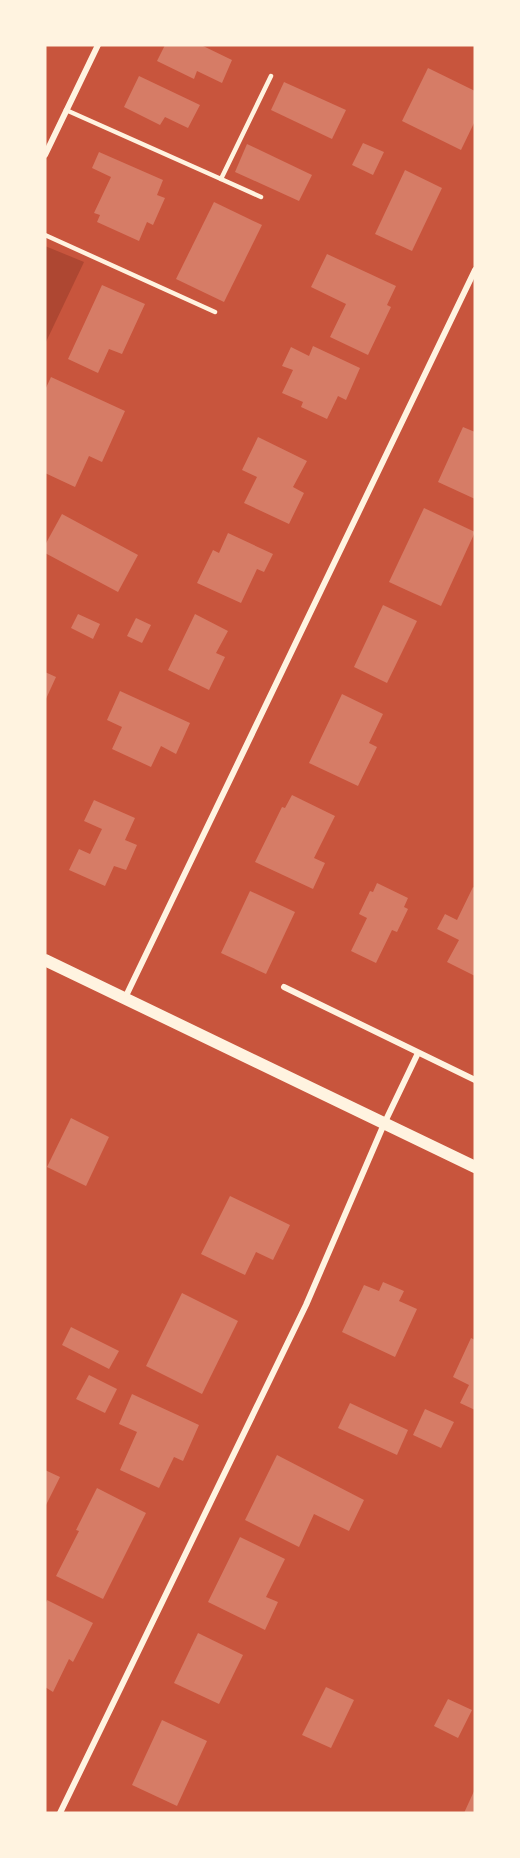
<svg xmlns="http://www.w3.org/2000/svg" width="520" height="1858" viewBox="0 0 520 1858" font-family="'Asap Condensed',sans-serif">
<rect width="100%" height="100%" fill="#c8553d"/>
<!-- green -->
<path fill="#ae4732" d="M 45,246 L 84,262 L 45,344 Z"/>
<!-- building -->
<g fill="#d67c66">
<path d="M 165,45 L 201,45 L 232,60 L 222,83 L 197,71 L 194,79 L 157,61 Z"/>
<path d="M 428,68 L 475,91 L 475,121 L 461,150 L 402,121 Z"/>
<path d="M 139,76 L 200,105 L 188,128 L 165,117 L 160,125 L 124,107 Z"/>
<path d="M 284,82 L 346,110 L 332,139 L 271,110 Z"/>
<path d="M 363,143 L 384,152 L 373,175 L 352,165 Z"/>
<path d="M 247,144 L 312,175 L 299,201 L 235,172 Z"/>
<path d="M 99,152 L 163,180 L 157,195 L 165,198 L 153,225 L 147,222 L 139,241 L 97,222 L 100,215 L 94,213 L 111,177 L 92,168 Z"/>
<path d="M 405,170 L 442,188 L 412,251 L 375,234 Z"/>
<path d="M 214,202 L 262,225 L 224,302 L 176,279 Z"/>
<path d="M 327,254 L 396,286 L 387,305 L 391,307 L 368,355 L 330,337 L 346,304 L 311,287 Z"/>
<path d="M 102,285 L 145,304 L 122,354 L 109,349 L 98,373 L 68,359 Z"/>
<path d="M 313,346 L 360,368 L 346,400 L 338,396 L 327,419 L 301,407 L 303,402 L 282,393 L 293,370 L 282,366 L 291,347 L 309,356 Z"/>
<path d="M 51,377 L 125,411 L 102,462 L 89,456 L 75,487 L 45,473 L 45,390 Z"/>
<path d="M 463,427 L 475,432 L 475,499 L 438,482 Z"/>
<path d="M 258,437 L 307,461 L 293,487 L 304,493 L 289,524 L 244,503 L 257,477 L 242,470 Z"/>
<path d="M 424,508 L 475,532 L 441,606 L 389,582 Z"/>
<path d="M 62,514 L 138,555 L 118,592 L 45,553 L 45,545 Z"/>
<path d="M 228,533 L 273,554 L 264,572 L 257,569 L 241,603 L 197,583 L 213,550 L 219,553 Z"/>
<path d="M 383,605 L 417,621 L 387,683 L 354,667 Z"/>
<path d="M 78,614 L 100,624 L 93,639 L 71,628 Z"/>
<path d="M 195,614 L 228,631 L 216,653 L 225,657 L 209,690 L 168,670 Z"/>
<path d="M 136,618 L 151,625 L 142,643 L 127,636 Z"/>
<path d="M 45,672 L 56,677 L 45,701 Z"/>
<path d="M 120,691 L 190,723 L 176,754 L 161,746 L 151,767 L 112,749 L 122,727 L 107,720 Z"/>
<path d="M 342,694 L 383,714 L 369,743 L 377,747 L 358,786 L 309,763 Z"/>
<path d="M 292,795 L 335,816 L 314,858 L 325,863 L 313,889 L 255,862 L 282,807 L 285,808 Z"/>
<path d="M 94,800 L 135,818 L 125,840 L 137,845 L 126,870 L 114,866 L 105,886 L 69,870 L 79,849 L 90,854 L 102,829 L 84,821 Z"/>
<path d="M 377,883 L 408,898 L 404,907 L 408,909 L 397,932 L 392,930 L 376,963 L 351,951 L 367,918 L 359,914 L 370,891 L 373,892 Z"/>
<path d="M 473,887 L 475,888 L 475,976 L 447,962 L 459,940 L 437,929 L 445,914 L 457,920 Z"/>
<path d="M 250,891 L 295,912 L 266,974 L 221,953 Z"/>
<path d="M 71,1118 L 109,1137 L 86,1186 L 47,1167 Z"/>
<path d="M 230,1196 L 290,1225 L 273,1260 L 256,1252 L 245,1275 L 201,1254 Z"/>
<path d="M 383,1282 L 404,1291 L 399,1301 L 417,1309 L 395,1357 L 342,1332 L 364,1285 L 379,1291 Z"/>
<path d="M 182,1293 L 238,1321 L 202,1394 L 146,1366 Z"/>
<path d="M 71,1327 L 119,1351 L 109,1369 L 62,1345 Z"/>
<path d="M 471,1338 L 475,1340 L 475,1410 L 460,1403 L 469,1385 L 453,1377 Z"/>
<path d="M 89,1375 L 117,1389 L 105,1413 L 76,1399 Z"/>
<path d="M 132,1394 L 199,1425 L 183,1461 L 174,1457 L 159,1488 L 120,1470 L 137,1432 L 119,1424 Z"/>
<path d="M 350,1403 L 408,1430 L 397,1455 L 338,1428 Z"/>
<path d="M 425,1409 L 454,1422 L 441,1448 L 413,1435 Z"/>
<path d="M 277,1455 L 364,1500 L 349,1531 L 314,1514 L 299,1547 L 245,1520 Z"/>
<path d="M 45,1470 L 60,1477 L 45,1507 Z"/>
<path d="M 97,1488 L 146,1513 L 103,1599 L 56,1576 L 79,1531 L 76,1530 Z"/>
<path d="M 240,1537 L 285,1559 L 266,1597 L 278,1602 L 265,1630 L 208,1602 Z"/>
<path d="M 47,1600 L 93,1623 L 73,1662 L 69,1659 L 53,1692 L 45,1687 L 45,1605 Z"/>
<path d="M 198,1633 L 243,1655 L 219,1704 L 174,1683 Z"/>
<path d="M 326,1687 L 354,1700 L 331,1748 L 302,1735 Z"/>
<path d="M 448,1699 L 472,1710 L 458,1738 L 434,1726 Z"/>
<path d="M 162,1720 L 207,1741 L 177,1806 L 132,1785 Z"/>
<path d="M 475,1789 L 475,1813 L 464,1813 Z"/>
</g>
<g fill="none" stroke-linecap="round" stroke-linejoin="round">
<!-- service -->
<g stroke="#fff3e0" stroke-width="4.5">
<path d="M 66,110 L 221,179 L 271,76"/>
<path d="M 221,179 L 261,197"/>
<path d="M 45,235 L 215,312"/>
</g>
<!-- minor -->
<g stroke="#fff3e0" stroke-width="6">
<path d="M 45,155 L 98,45"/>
<path d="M 284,987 L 475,1080"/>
<path d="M 125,998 L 475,270"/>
<path d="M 60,1813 L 306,1305 L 384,1124 L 418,1053"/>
</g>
<!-- secondary -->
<path stroke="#fff3e0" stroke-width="12" d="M 45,960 L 475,1167"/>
</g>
<!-- border -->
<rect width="520" height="1858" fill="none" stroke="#fff3e0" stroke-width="93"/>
</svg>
